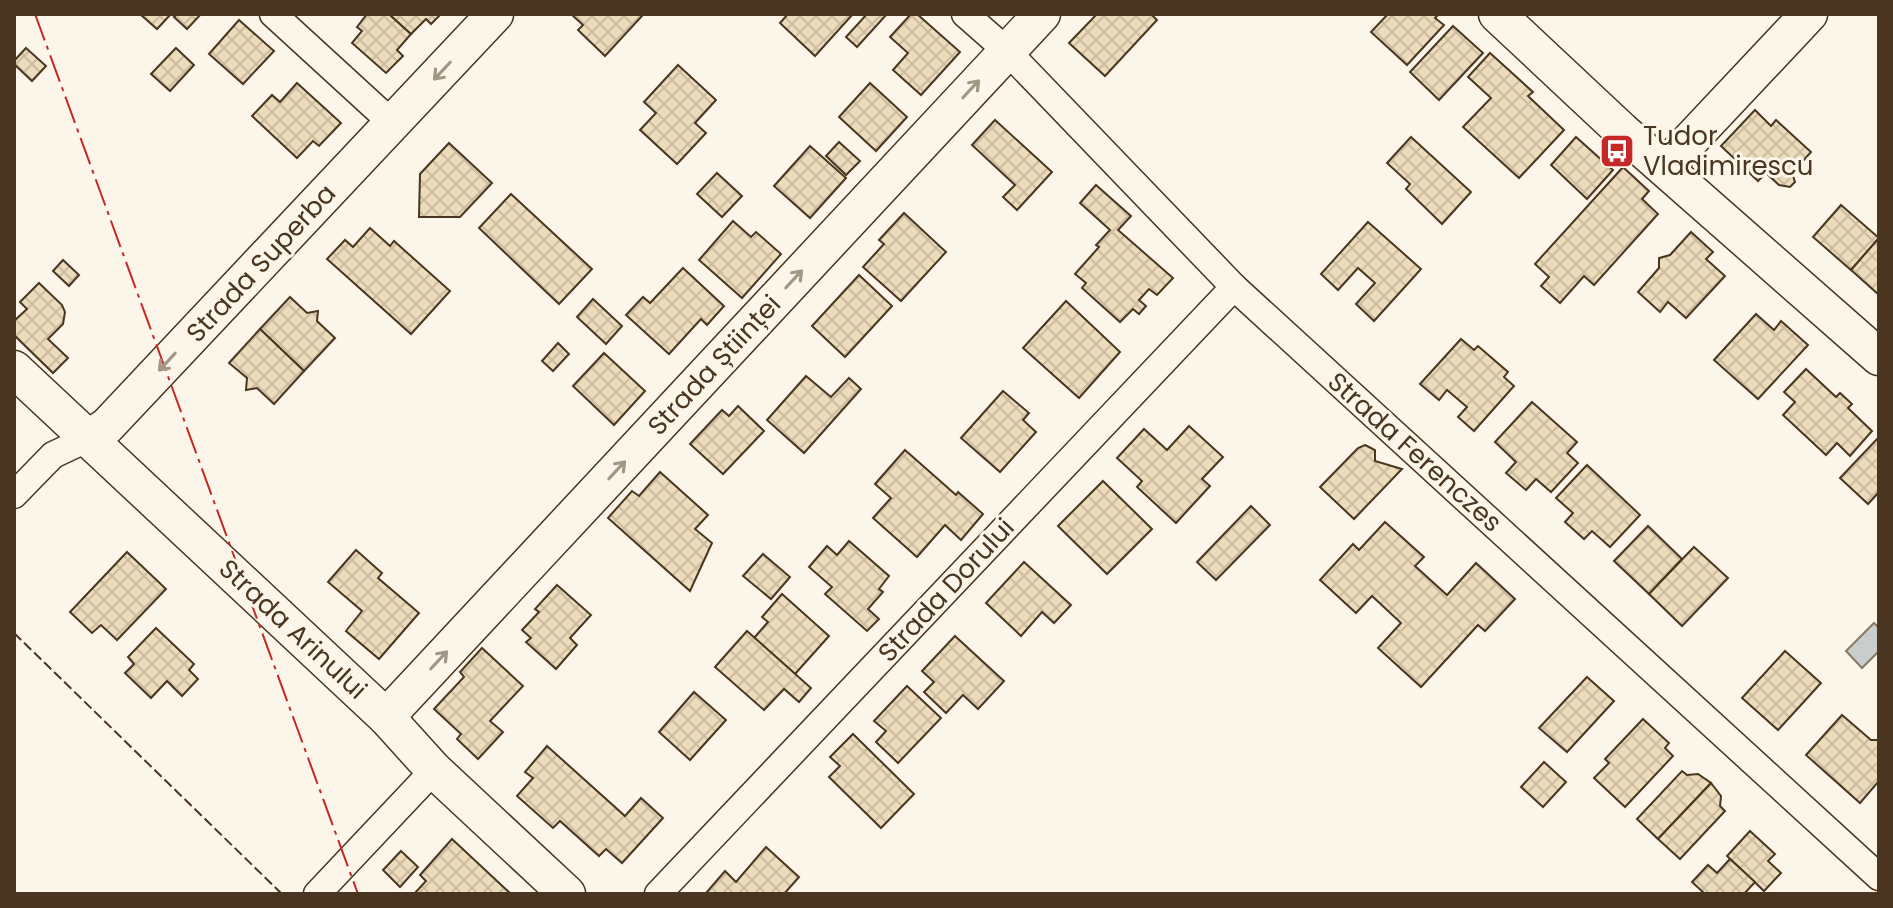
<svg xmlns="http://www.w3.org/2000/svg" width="1893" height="908" viewBox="0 0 1893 908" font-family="Poppins,sans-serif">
<defs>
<pattern id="building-cross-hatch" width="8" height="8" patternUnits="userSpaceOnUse" patternTransform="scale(2)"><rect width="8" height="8" fill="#ecdcbc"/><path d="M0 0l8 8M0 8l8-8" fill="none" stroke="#ccbda1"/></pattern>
</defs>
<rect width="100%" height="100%" fill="#fbf6e9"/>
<!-- water -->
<path fill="#c9cecd" stroke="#887966" stroke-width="2" d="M 1874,623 L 1879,628 L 1879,651 L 1862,668 L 1846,651 Z"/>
<!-- building -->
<g fill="url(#building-cross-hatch)" stroke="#4a3520" stroke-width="2">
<path d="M 140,14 L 171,14 L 157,29 Z"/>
<path d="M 177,14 L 201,14 L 187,29 L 174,17 Z"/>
<path d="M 367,14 L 389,14 L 411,34 L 397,50 L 403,56 L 386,73 L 352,43 L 362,31 L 357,27 Z"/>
<path d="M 389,14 L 441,14 L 431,24 L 426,19 L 411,34 Z"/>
<path d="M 571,14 L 639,14 L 642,16 L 605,56 L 578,30 L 583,25 Z"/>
<path d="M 788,14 L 853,14 L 815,56 L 780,23 Z"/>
<path d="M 867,14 L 887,14 L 857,47 L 846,37 Z"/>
<path d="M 911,14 L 917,14 L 960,52 L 921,95 L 893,70 L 908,53 L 890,37 Z"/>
<path d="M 1097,14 L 1151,14 L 1157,20 L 1105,76 L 1069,43 Z"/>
<path d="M 1388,14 L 1439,14 L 1435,18 L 1444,25 L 1407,65 L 1371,32 Z"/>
<path d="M 239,20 L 274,51 L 243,84 L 209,54 Z"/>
<path d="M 1453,26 L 1483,53 L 1439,100 L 1410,72 Z"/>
<path d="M 26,48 L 46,66 L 32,81 L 14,64 L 14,61 Z"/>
<path d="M 176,48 L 194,65 L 170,91 L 151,74 Z"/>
<path d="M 1490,53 L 1533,92 L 1528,96 L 1564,130 L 1519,178 L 1463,127 L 1491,98 L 1468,77 Z"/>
<path d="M 678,65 L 716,100 L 695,123 L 706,133 L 677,164 L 640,130 L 656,113 L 644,102 Z"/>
<path d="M 297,83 L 341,123 L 319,146 L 313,141 L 297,158 L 252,116 L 272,95 L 280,102 Z"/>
<path d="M 870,83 L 907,117 L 876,151 L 839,117 Z"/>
<path d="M 1755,110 L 1771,126 L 1776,120 L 1811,152 L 1792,173 L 1795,182 L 1790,187 L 1779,185 L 1766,173 L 1758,181 L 1721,146 Z"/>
<path d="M 995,120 L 1052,172 L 1017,210 L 1003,197 L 1015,185 L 972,145 Z"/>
<path d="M 1411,137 L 1471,192 L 1442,224 L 1406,189 L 1410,184 L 1387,163 Z"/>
<path d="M 1576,137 L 1613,170 L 1587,199 L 1551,165 Z"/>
<path d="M 839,142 L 860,161 L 846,175 L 826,156 Z"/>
<path d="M 449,143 L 492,183 L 460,217 L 419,217 L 420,174 Z"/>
<path d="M 810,146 L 846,178 L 810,218 L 774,186 Z"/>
<path d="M 1623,167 L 1649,191 L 1642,199 L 1658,214 L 1594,285 L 1584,276 L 1560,303 L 1541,286 L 1549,277 L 1535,264 Z"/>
<path d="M 717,173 L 742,196 L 722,217 L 697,194 Z"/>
<path d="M 1096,185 L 1131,216 L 1118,230 L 1173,278 L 1157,295 L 1149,289 L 1139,300 L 1146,306 L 1139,314 L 1133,309 L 1120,322 L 1082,288 L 1086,283 L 1075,274 L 1099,247 L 1096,245 L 1110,230 L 1080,203 Z"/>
<path d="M 511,194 L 592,269 L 559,304 L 479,228 Z"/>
<path d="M 1841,205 L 1879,238 L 1851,270 L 1813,237 Z"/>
<path d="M 904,213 L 946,252 L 901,301 L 863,267 L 884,244 L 879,240 Z"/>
<path d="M 733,221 L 751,237 L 756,232 L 781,254 L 742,298 L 699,260 Z"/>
<path d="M 1368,222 L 1421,269 L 1374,321 L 1356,304 L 1375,283 L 1358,268 L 1338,290 L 1321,274 Z"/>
<path d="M 370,228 L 390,246 L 394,241 L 450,291 L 411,334 L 327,259 L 345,240 L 353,247 Z"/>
<path d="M 1691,232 L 1713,252 L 1706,259 L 1725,276 L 1686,318 L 1668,302 L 1660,312 L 1638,292 L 1659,268 L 1659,258 L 1670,255 Z"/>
<path d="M 1879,238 L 1879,295 L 1851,270 Z"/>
<path d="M 63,260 L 79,275 L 69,286 L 53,271 Z"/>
<path d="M 683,268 L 724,306 L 707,325 L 701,319 L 669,354 L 626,315 L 643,297 L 650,303 Z"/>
<path d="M 859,275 L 892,306 L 845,357 L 812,326 Z"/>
<path d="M 39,283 L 62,305 L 65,312 L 63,324 L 48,339 L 68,358 L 53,373 L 14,335 L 14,321 L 27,309 L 20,302 Z"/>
<path d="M 290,297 L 307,313 L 318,311 L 317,321 L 335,338 L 304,371 L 260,329 Z"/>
<path d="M 593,299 L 622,326 L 606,344 L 577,317 Z"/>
<path d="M 1066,301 L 1120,352 L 1079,398 L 1023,348 Z"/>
<path d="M 1756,314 L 1774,330 L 1781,321 L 1808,345 L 1758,399 L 1714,360 Z"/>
<path d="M 260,329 L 304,371 L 274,404 L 257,388 L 246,390 L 247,378 L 229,363 Z"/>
<path d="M 1461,339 L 1474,350 L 1478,346 L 1508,372 L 1504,377 L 1514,386 L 1474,431 L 1458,417 L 1467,407 L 1447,390 L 1439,400 L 1420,384 Z"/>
<path d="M 558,343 L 569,354 L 553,371 L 542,361 Z"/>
<path d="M 604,353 L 645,391 L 614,425 L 573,386 Z"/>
<path d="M 1806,369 L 1836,397 L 1840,393 L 1852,404 L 1848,408 L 1872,431 L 1850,456 L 1837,443 L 1826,455 L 1783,415 L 1795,402 L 1784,392 Z"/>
<path d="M 806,376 L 831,397 L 849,378 L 861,389 L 804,453 L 767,420 Z"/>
<path d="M 1003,391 L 1029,413 L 1023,420 L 1036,432 L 1000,472 L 961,438 Z"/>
<path d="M 1532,402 L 1577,442 L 1567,453 L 1578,463 L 1551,492 L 1536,479 L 1526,490 L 1506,473 L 1516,462 L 1495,442 Z"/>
<path d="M 738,406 L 764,431 L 723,474 L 690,444 L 722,410 L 729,416 Z"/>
<path d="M 1189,426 L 1223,457 L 1202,479 L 1210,486 L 1176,523 L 1137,487 L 1142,481 L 1117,458 L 1144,429 L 1167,450 Z"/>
<path d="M 1879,437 L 1879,492 L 1868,504 L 1840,478 Z"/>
<path d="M 1365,445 L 1375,450 L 1375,461 L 1402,469 L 1354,519 L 1320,487 L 1358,448 Z"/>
<path d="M 905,450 L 956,495 L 958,492 L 983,514 L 961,540 L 945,525 L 917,557 L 873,518 L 891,498 L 875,484 Z"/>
<path d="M 1587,465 L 1640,515 L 1610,547 L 1592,531 L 1584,539 L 1565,522 L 1573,513 L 1556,498 Z"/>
<path d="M 660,472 L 708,515 L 695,529 L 712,543 L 690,591 L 608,518 L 632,491 L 639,496 Z"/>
<path d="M 1103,481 L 1152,529 L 1107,574 L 1058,526 Z"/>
<path d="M 1251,506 L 1270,525 L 1216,580 L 1197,562 Z"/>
<path d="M 1385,522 L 1424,557 L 1415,566 L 1447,595 L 1476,563 L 1515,599 L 1485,631 L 1478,625 L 1421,687 L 1378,648 L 1401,623 L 1372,596 L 1356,613 L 1320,580 L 1353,544 L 1359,550 Z"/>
<path d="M 1648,526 L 1682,559 L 1649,594 L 1614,561 Z"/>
<path d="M 849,541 L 889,576 L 879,589 L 883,592 L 868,609 L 879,619 L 867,631 L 825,594 L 832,587 L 809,567 L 827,546 L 837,555 Z"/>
<path d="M 1694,547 L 1728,578 L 1682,626 L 1649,594 Z"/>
<path d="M 356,550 L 382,573 L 378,578 L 419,613 L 379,659 L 346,631 L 362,611 L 328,582 Z"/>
<path d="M 127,552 L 166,589 L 117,640 L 101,625 L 92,633 L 70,612 Z"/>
<path d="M 763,554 L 790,577 L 771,599 L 743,576 Z"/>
<path d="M 1024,562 L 1071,605 L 1054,623 L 1042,612 L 1021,636 L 986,603 Z"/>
<path d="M 557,585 L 591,615 L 570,638 L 577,645 L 556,669 L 526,642 L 531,638 L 522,630 L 539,612 L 535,609 Z"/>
<path d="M 782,594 L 829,636 L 795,674 L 754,638 L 768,622 L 762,617 Z"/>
<path d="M 156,628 L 194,664 L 189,670 L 198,679 L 182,696 L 167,681 L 151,698 L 125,673 L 134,664 L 128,657 Z"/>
<path d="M 747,631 L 811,688 L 799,702 L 784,689 L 764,710 L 715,667 Z"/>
<path d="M 955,636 L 1004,681 L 978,709 L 963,695 L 946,713 L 924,692 L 934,682 L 922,671 Z"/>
<path d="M 482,648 L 523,686 L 490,721 L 503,732 L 478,759 L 457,739 L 461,734 L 434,709 L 464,677 L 460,672 Z"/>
<path d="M 1785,651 L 1821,683 L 1778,730 L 1742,698 Z"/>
<path d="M 1587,677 L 1614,701 L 1567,752 L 1539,728 Z"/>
<path d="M 907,686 L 941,718 L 898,763 L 876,742 L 886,731 L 874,721 Z"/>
<path d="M 694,692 L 726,720 L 690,760 L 659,732 Z"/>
<path d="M 1842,715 L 1871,740 L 1879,740 L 1879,781 L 1860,803 L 1806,755 Z"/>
<path d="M 1643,719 L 1669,743 L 1665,748 L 1673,756 L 1625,807 L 1594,778 L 1609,763 L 1605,759 Z"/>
<path d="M 853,734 L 914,794 L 881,828 L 829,777 L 840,766 L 830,757 Z"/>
<path d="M 547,746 L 625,816 L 641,798 L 663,818 L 622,863 L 606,849 L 599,856 L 560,821 L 553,828 L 517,796 L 533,778 L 525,772 Z"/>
<path d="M 1544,762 L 1566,782 L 1543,807 L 1521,787 Z"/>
<path d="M 1682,771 L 1687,775 L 1698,774 L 1711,783 L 1658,839 L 1637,819 Z"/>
<path d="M 1711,783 L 1721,796 L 1720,806 L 1725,811 L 1680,859 L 1658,839 Z"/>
<path d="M 1750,831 L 1775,854 L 1768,861 L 1781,873 L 1764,891 L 1727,856 Z"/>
<path d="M 452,839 L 511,894 L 414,894 L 426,881 L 420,875 Z"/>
<path d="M 766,847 L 799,877 L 784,894 L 706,893 L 725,871 L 736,882 Z"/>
<path d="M 401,851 L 418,867 L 400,887 L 383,870 Z"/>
<path d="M 1730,859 L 1755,882 L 1744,894 L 1705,894 L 1692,882 L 1708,865 L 1717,873 Z"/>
</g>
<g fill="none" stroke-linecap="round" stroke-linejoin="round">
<!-- street casing -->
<g stroke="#4a3520" stroke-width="29">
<g id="street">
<path d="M 273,14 L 392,123"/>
<path d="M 965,14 L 1007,51 L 1234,287 L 1879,877"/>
<path d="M 14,495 L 53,455 L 89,438"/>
<path d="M 317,894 L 434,770"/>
<path d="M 658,894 L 1234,287"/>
</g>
</g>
<!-- secondary casing -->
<g stroke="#4a3520" stroke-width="39">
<g id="secondary">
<path d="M 1497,14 L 1622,131 L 1879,357"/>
<path d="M 1665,167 L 1809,14"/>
<path d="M 14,369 L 386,717 L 434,770 L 567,894"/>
<path d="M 89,438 L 107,426 L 495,14"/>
<path d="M 386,717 L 1042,14"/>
</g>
</g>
<!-- street -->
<use href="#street" stroke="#fbf6e9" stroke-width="26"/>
<!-- secondary -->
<use href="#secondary" stroke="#fbf6e9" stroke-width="36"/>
<!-- fence -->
<path stroke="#4a3520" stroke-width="2" stroke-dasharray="10 4" stroke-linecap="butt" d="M 14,633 L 282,894"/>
<!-- power -->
<path stroke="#c62828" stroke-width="2" stroke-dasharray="28 6 4 6" stroke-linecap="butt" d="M 35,14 L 358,894"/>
</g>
<!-- one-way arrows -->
<defs><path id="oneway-shaft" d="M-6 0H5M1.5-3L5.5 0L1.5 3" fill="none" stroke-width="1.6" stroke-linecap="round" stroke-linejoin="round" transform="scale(2)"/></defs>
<g stroke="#a29684">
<use href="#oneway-shaft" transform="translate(442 71) rotate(133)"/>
<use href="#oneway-shaft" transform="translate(971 89) rotate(-47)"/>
<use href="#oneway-shaft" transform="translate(794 279) rotate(-47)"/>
<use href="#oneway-shaft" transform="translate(167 362) rotate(133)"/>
<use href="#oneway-shaft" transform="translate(617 470) rotate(-47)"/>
<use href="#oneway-shaft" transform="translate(439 660) rotate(-47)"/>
</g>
<!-- icons -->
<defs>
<g id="bus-square" transform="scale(1.8)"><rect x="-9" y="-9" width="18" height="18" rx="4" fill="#c62828" stroke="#fbf6e9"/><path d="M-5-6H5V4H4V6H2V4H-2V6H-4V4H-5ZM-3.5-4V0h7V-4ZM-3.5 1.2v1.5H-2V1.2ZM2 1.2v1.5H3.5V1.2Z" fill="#fff"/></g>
</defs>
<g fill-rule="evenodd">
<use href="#bus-square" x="1617" y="151"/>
</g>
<g text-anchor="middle" stroke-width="6" stroke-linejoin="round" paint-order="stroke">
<!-- poi labels -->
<g font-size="26" fill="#4a3520" stroke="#fbf6e9" text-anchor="start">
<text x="1643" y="145">Tudor<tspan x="1643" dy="30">Vladimirescu</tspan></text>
</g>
<!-- street labels -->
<g font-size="26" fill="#4a3520" stroke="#fbf6e9">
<text transform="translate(261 263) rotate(-47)" y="9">Strada Superba</text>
<text transform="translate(714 365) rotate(-47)" y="9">Strada Științei</text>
<text transform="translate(1415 452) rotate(42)" y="9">Strada Ferenczes</text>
<text transform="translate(946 590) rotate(-47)" y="9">Strada Dorului</text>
<text transform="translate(293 629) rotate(43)" y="9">Strada Arinului</text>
</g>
</g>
<!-- border -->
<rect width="1893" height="908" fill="none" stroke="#4a3520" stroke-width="32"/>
</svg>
